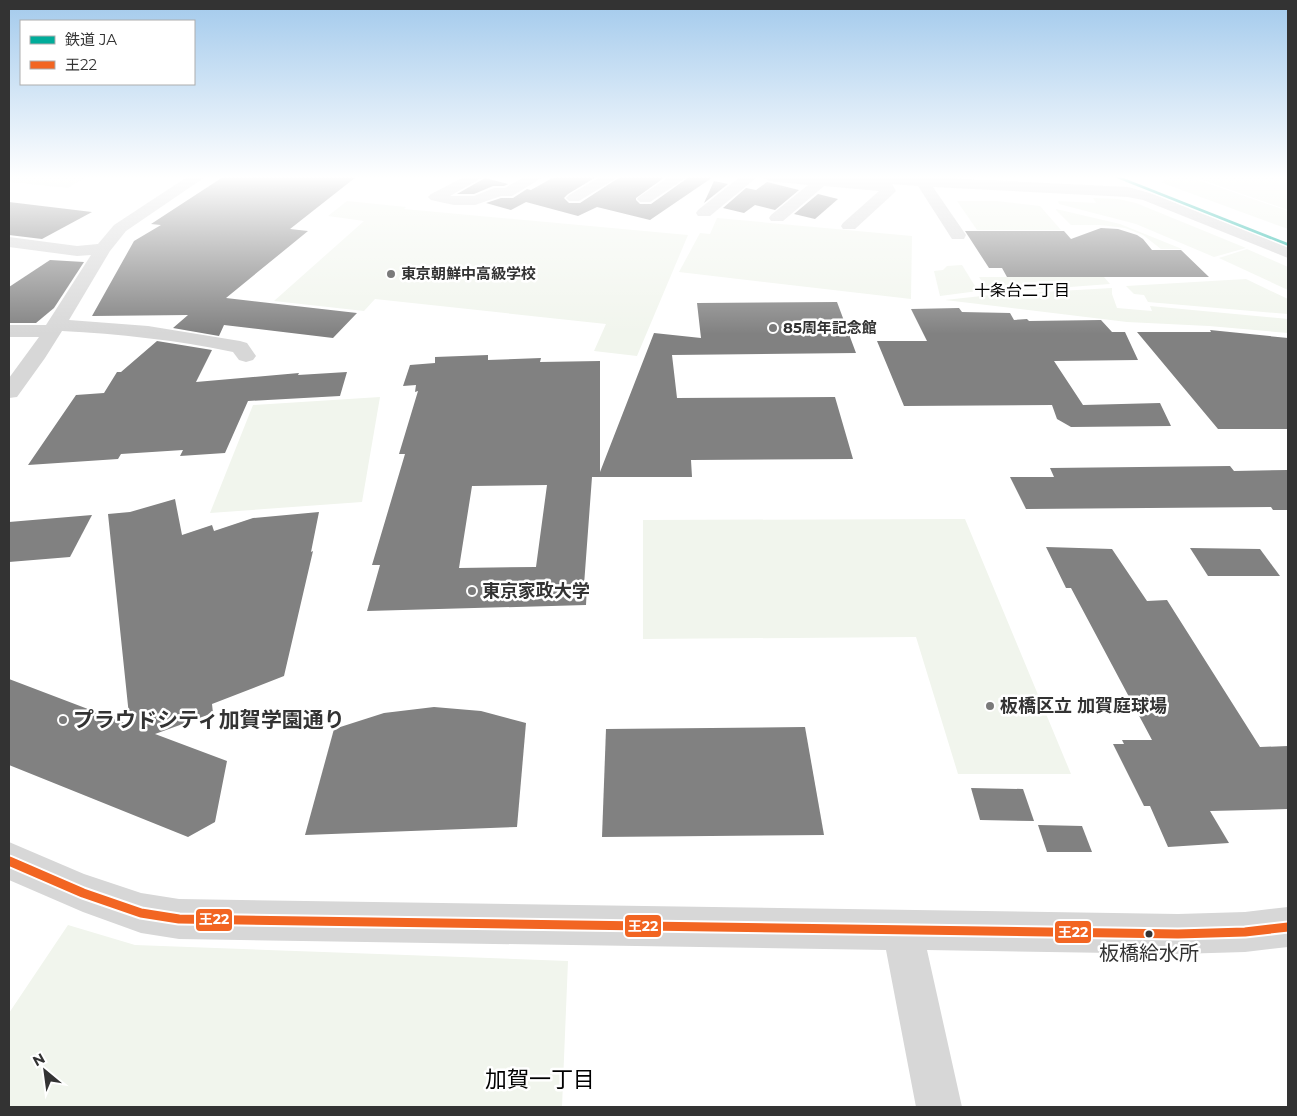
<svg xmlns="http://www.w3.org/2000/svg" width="1297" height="1116" viewBox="0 0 1297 1116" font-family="Montserrat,'Noto Sans JP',sans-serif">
<rect width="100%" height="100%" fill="#fff"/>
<!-- green -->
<g fill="#f1f5ed">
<path d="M 13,177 L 86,177 L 68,188 L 9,182 Z"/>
<path d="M 1174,177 L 1189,177 L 1288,211 L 1288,229 L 1160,182 Z"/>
<path d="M 1194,177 L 1288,177 L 1288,210 Z"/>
<path d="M 1093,198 L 1118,199 L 1136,203 L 1246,248 L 1214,257 L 1136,224 L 1059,204 L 1058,201 L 1096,203 Z"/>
<path d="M 347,201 L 406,207 L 404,209 L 688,235 L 637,356 L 594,351 L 606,324 L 375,299 L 364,311 L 274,301 L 364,221 L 328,216 Z"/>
<path d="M 957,201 L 997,201 L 1040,206 L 1061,230 L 977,230 Z"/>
<path d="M 1056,209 L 1120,224 L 1182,249 L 1161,249 L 1143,235 L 1125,228 L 1100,225 L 1071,225 L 1056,210 Z"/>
<path d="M 717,218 L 912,236 L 911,299 L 679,272 L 700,233 L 710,234 Z"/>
<path d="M 1247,249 L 1288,267 L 1288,290 L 1219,258 Z"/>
<path d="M 962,265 L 978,291 L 940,296 L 934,271 L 943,270 L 947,266 Z"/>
<path d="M 979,277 L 1104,277 L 1110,284 L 989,293 Z"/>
<path d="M 1246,279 L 1288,299 L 1288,314 L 1148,302 L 1144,295 L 1134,294 L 1126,286 Z"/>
<path d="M 1112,288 L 1112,294 L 1117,308 L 1152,311 L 1150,306 L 1288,319 L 1288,333 L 1209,326 L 1127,322 L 945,300 L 991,295 Z"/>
<path d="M 380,397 L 362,502 L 210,513 L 253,405 Z"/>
<path d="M 965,519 L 1071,774 L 958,774 L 916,637 L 643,639 L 643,520 Z"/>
<path d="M 68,925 L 135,945 L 568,961 L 562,1107 L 9,1107 L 9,1013 Z"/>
</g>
<!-- building -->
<g fill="#818181" fill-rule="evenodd">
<path d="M 223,177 L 356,177 L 290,229 L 308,231 L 226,298 L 357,313 L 333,338 L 224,325 L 219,336 L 173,328 L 188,315 L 92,316 L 134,241 L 161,225 L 151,224 Z"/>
<path d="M 554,177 L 596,177 L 568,194 L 564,198 L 569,203 L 580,203 L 620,177 L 665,177 L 636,198 L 636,200 L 640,204 L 651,204 L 689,177 L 713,177 L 650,220 L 597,207 L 578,216 L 526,202 L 511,210 L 486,203 L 501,198 L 513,198 L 527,189 L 531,190 Z"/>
<path d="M 485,178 L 508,184 L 504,186 L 493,186 L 474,194 L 457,194 Z"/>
<path d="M 714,181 L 728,184 L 704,203 Z"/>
<path d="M 767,182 L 799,190 L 775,210 L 755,205 L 744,213 L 723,208 L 746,188 L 756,190 Z"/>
<path d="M 818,194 L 838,199 L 815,219 L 794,214 Z"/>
<path d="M 9,202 L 92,212 L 42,239 L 9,235 Z"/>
<path d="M 1101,228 L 1118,229 L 1137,235 L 1143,239 L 1152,250 L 1181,250 L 1209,277 L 1007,277 L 1002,268 L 989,268 L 965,231 L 1064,231 L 1071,239 Z"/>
<path d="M 50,260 L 84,262 L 54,308 L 36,323 L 9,323 L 9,287 Z"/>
<path d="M 837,302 L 856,353 L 672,355 L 677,398 L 835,397 L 853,459 L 691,460 L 692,477 L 592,477 L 584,585 L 587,585 L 586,605 L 367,611 L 380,565 L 372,565 L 405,454 L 399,454 L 418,391 L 415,392 L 416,385 L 403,386 L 410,365 L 435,363 L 435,357 L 488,355 L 488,360 L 541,358 L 540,362 L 600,361 L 600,472 L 654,333 L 701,338 L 697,303 ZM 547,485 L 536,567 L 459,568 L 472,486 Z"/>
<path d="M 959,308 L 962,312 L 1010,313 L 1014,320 L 1027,319 L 1029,321 L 1101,320 L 1112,332 L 1125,332 L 1138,360 L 1054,361 L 1083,405 L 1160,403 L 1171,426 L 1071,427 L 1057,419 L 1052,405 L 904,406 L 877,341 L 927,341 L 911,309 Z"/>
<path d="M 1210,330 L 1288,338 L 1288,429 L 1218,429 L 1137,332 L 1211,332 Z"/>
<path d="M 157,341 L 212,350 L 196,382 L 299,373 L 298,375 L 347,372 L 340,396 L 248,401 L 225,453 L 180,456 L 183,450 L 121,454 L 118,459 L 28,465 L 76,395 L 104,393 L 117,372 L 121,372 Z"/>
<path d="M 1230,466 L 1234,471 L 1288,470 L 1288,510 L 1273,510 L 1271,507 L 1026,509 L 1010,477 L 1054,477 L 1050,468 Z"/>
<path d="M 175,499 L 182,535 L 212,525 L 214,531 L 253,518 L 319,512 L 311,552 L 313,551 L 284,676 L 212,704 L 213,713 L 155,734 L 227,761 L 215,822 L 188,837 L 9,765 L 9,679 L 130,725 L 108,514 L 130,512 Z"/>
<path d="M 92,515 L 70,557 L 9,562 L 9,522 Z"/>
<path d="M 1046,547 L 1112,549 L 1147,601 L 1167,600 L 1260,747 L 1288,746 L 1288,809 L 1210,811 L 1229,843 L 1168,847 L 1150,806 L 1144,806 L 1113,744 L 1124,744 L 1122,740 L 1152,740 L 1071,588 L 1066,588 Z"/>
<path d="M 1190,548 L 1260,549 L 1280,576 L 1208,576 Z"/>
<path d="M 434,707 L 481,711 L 526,723 L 517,827 L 305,835 L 334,729 L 384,713 Z"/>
<path d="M 805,727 L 824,835 L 602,837 L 606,729 Z"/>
<path d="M 971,788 L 1023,789 L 1034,821 L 980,820 Z"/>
<path d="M 1038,825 L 1082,826 L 1092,852 L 1047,852 Z"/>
</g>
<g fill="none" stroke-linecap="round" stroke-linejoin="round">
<!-- minor -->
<g fill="#d7d7d7" fill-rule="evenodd">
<path d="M 187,177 L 205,177 L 126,231 L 110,251 L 69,320 L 148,326 L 240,341 L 247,343 L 256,356 L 253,360 L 246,362 L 239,360 L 233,352 C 176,340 119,334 62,331 L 45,358 L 17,397 L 9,398 L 9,378 L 39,337 L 9,337 L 9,325 L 46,325 L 91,255 L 77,256 L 9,247 L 9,237 L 77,246 L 98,244 L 114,225 Z"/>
<path d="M 464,177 L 483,177 L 450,196 L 474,196 L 494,188 L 505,188 L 524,177 L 543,177 L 512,196 L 501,196 L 475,205 L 454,205 L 431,200 L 428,197 L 431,194 Z"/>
<path d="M 600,177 L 618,177 L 579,201 L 569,201 L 566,198 L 569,195 Z"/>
<path d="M 669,177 L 687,177 L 650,202 L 640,202 L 637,199 L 640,196 Z"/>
<path d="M 740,177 L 757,177 L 710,216 L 698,216 L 696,213 L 698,210 Z"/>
<path d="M 762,177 L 928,177 L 1128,187 L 1153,194 L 1288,247 L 1288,258 L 1143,200 L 1128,197 L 933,187 L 966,235 L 964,239 L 952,239 L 918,186 L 892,184 L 896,191 L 893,194 L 855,229 L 843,229 L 841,226 L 843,223 L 879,191 L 824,186 L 783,221 L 771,221 L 769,218 L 771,215 L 808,185 L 769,181 Z"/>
<path d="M 9,842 L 84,874 L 141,893 L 179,899 L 1178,914 L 1245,912 L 1288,907 L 1288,947 L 1245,952 L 1178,954 L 927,950 L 962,1107 L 916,1107 L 886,950 L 179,939 L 141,933 L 83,912 L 9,880 Z"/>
</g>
<!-- bus-1 casing -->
<g stroke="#fff" stroke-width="13">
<path id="bus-1" d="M 9,861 L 83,893 L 141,913 L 179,919 L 1178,934 L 1245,932 L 1288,927"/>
</g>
<!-- bus-1 -->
<use href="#bus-1" stroke="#f26522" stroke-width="9"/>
<!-- rail-1 casing -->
<g stroke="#fff" stroke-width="3">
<path id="rail-1" d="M 1114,177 L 1121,177 L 1288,243 L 1288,246 Z"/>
</g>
<!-- rail-1 -->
<use href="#rail-1" fill="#00ac9a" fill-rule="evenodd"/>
</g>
<!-- sky -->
<linearGradient id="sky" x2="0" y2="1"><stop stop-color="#a3caec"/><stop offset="0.53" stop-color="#fff"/><stop offset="1" stop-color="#fff" stop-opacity="0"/></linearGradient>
<rect width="1297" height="334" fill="url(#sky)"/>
<!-- markers -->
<g fill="#7a7a7a" stroke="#fff" stroke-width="2">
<circle cx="391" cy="274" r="5"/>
<circle cx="773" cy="328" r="5"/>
<circle cx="472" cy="591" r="5"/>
<circle cx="990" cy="706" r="5"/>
<circle cx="63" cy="720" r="5"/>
</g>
<circle fill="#333" stroke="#fff" stroke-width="2" cx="1149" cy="934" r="4.5"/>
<g text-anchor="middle" stroke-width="5" stroke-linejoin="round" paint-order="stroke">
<!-- far-poi labels -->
<g font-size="15" font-weight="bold" fill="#333" stroke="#fff" text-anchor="start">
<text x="401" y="279">東京朝鮮中高級学校</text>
<text x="783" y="333">85周年記念館</text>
</g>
<!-- far-neighbourhood labels -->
<g font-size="16" fill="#000" stroke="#fff">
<text x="1022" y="296">十条台二丁目</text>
</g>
<!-- poi labels -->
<g font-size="18" font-weight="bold" fill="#333" stroke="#fff" text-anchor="start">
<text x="482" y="597">東京家政大学</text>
<text x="1000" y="712">板橋区立 加賀庭球場</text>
</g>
<!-- near-bus labels -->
<g font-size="20" fill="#333" stroke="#fff">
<text x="1149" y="960">板橋給水所</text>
</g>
<!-- near-poi labels -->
<g font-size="21" font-weight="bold" fill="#333" stroke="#fff" text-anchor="start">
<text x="73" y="727">プラウドシティ加賀学園通り</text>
</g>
<!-- near-neighbourhood labels -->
<g font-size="22" fill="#000" stroke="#fff">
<text x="540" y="1087">加賀一丁目</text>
</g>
</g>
<g stroke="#fff" stroke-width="2">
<rect x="195" y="908" width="38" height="24" rx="5" fill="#f26522"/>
<rect x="624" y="914" width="38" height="24" rx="5" fill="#f26522"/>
<rect x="1054" y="920" width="38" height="24" rx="5" fill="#f26522"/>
</g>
<g font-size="14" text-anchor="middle" font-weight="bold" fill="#fff">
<text x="214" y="924">王22</text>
<text x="643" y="931">王22</text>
<text x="1073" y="937">王22</text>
</g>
<!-- border -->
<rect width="1297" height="1116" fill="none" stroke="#333333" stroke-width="20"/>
<!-- legend -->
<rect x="20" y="20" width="175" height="65" fill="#ffffff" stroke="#adadad"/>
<rect x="30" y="36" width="25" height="8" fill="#00ac9a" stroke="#adadad"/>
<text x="65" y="45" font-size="15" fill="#333333">鉄道 JA</text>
<rect x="30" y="61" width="25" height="8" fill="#f26522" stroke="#adadad"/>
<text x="65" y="70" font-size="15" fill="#333333">王22</text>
<!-- north arrow -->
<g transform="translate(45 1071) rotate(331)" stroke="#ffffff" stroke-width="4" paint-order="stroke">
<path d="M0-4L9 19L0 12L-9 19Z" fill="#333333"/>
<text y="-8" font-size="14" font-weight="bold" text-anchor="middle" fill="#333333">N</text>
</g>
</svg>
